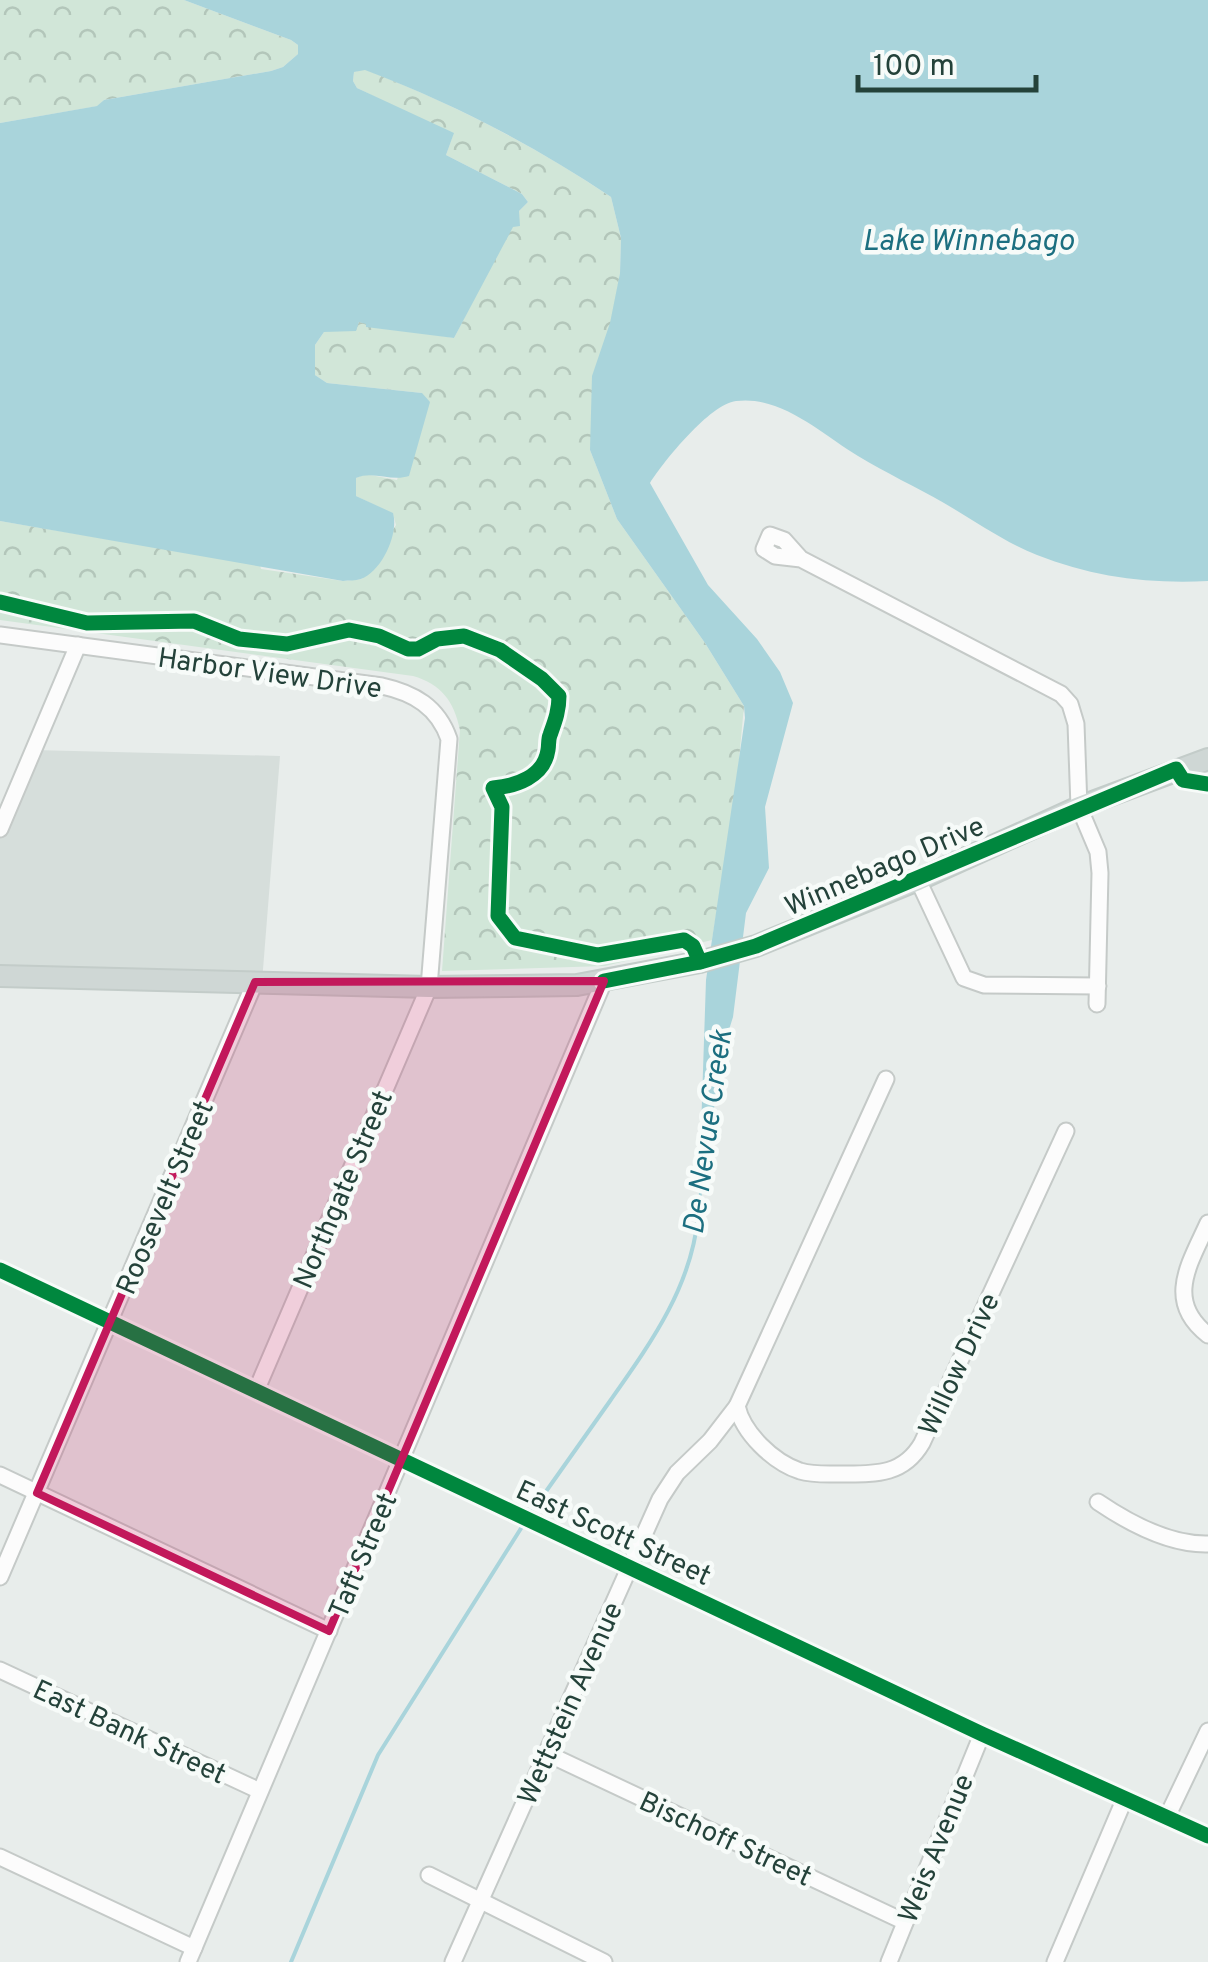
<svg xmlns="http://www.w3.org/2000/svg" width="1208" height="1962" viewBox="0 0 1208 1962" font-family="Overpass,sans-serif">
<defs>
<pattern id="forest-crowns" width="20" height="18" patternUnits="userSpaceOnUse" patternTransform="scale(2.5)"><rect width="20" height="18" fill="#d1e6d8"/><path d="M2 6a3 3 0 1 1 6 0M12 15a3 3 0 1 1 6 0" fill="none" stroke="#b3c6ba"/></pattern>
</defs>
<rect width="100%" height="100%" fill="#e8edeb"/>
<!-- built -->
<path fill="#d6dedb" d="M 33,750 L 280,756 L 262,982 L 0,976 L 0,829 Z"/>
<!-- forest -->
<g fill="url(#forest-crowns)">
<path d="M 0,0 L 184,0 L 291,40 L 298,45 L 298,54 L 283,67 L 271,71 L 104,100 L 98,106 L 0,123 Z"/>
<path d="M 364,69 C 452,103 533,145 611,197 L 621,238 L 620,273 L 590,450 L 617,519 L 705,643 L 744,706 L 736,792 L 712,940 L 605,966 L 442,971 L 460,730 C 454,701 441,684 413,676 L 0,620 L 0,521 L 260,565 L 261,569 L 343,581 L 362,579 L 396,525 L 393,514 L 356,496 L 356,478 L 365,474 L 397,480 L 422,393 L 327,383 L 315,375 L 315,345 L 324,332 L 357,326 L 359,322 L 454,338 L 519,211 L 528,202 L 522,194 L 446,155 L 453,135 L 357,88 L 353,81 L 354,72 Z"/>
</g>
<!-- water -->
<path fill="#a9d4db" d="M 184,0 L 1208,0 L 1208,581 C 1149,584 1092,577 1037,555 C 1004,542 975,521 944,503 C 916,487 886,473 858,456 C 822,434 781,395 736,401 C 710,404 664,461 650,483 L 708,585 L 757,639 L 780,672 L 793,703 L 765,807 L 769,868 L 746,913 L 733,1017 L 722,1052 L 698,1221 L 706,980 L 745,718 L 744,706 L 705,643 L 617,519 L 590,450 L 592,376 L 610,323 L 620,273 L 621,238 L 611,197 C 534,145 452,103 365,70 L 354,72 L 353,81 L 357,88 L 454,133 L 446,155 L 522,194 L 528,202 L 519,211 L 520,226 L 513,227 L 454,338 L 366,327 L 366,324 L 359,322 L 356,331 L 324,332 L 315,345 L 315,375 L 327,383 L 422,393 L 430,402 L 409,476 C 391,482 373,470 356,478 L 356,496 L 393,513 C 399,534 382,571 361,579 C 355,581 349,580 343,581 L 0,521 L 0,123 L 97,106 L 104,100 L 271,71 L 283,67 L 298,54 L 298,45 L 291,40 Z"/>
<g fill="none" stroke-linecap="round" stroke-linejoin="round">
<!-- stream -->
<g stroke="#a9d4db" stroke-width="4">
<path d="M 530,1514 C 557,1476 583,1439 610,1401 C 650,1344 691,1288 698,1217"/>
<path d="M 291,1962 L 378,1755 L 525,1522"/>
</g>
<!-- minor casing -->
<g stroke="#c5cac8" stroke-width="19">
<g id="minor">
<path d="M 801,559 L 784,540 L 770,535 L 764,549 L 775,556 L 801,559 L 1061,694 L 1070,704 L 1076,724 L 1079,807 L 1098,852 L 1100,873 L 1097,1004"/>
<path d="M 0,635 L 382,686 C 414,693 438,707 449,739 L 429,987 L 256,1391"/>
<path d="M 0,829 L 78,645"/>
<path d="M 918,880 L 964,978 L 984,985 L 1098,986"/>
<path d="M 1208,1223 C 1190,1263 1164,1301 1208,1335"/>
<path d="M 0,1270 L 982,1734 L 1208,1836"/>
<path d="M 737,1406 C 743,1433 773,1462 800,1471 C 813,1475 827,1474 840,1474 C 874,1474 903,1476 922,1443 L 1066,1131"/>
<path d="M 0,1475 L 329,1631"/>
<path d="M 1098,1502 C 1129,1523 1169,1545 1208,1544"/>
<path d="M 0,1577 L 255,982"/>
<path d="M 0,1670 L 260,1791"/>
<path d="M 548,1754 L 905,1922"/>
<path d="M 1167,1817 L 1208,1731"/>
<path d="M 0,1857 L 194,1948"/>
<path d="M 429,1875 L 604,1962"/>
<path d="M 188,1962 L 604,981"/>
<path d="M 453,1962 L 660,1499 L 677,1473 L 710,1441 L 737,1406 L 886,1079"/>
<path d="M 889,1962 L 982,1734"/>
<path d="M 1055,1962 L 1125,1798"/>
</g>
</g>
<!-- major casing -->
<g stroke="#c3ccc9" stroke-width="24">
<path id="major" d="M 0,976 L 429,987 L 577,985 L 700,962 L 756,946 L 918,880 L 1079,807 L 1208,759"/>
</g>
<!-- minor -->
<use href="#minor" stroke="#fcfcfc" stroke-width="15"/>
<!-- major -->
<use href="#major" stroke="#cfd7d5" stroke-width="20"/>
<!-- cycleway casing -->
<g stroke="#f7fbf9" stroke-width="21">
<g id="cycleway">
<path d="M 0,602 L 87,623 L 194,621 L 239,639 L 287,644 L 349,630 L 379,636 L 408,649 L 418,649 L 437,639 L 464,636 L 500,650 L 542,679 L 559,696 C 559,711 555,721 550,735 C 548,740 549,745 548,750 C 544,777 516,786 493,788 L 502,807 L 498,916 L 515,938 L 598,955 L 684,940 L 693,946 L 700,962"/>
<path d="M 604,981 L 700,962 L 756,946 L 1176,769 L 1183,780 L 1208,784"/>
<path d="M 0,1270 L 982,1734 L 1208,1836"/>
</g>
</g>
<!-- cycleway -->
<use href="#cycleway" stroke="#00873e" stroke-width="15"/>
</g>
<!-- marked area -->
<path fill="#c2185b" fill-opacity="0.2" stroke="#c2185b" stroke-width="8" stroke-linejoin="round" d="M 604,981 L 329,1631 L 37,1493 L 255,982 Z"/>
<g text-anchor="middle" stroke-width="9" stroke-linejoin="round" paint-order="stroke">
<!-- street labels -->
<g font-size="28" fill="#24423a" stroke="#f7fbf9">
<text transform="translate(270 672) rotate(8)" y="10">Harbor View Drive</text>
<text transform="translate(884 865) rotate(-23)" y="10">Winnebago Drive</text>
<text transform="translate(342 1189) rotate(-67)" y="10">Northgate Street</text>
<text transform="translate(164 1197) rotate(-67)" y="10">Roosevelt Street</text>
<text transform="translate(958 1364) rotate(-65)" y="10">Willow Drive</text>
<text transform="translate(614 1532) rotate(25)" y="10">East Scott Street</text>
<text transform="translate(362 1555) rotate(-67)" y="10">Taft Street</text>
<text transform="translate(569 1703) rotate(-66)" y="10">Wettstein Avenue</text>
<text transform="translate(130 1731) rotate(25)" y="10">East Bank Street</text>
<text transform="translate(726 1838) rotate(25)" y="10">Bischoff Street</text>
<text transform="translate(935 1848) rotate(-68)" y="10">Weis Avenue</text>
</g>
<!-- water labels -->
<g font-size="30" font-style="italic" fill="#1c6f80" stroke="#f7fbf9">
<text x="968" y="250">Lake Winnebago</text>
<text transform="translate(707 1132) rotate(-82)" y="10">De Nevue Creek</text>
</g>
</g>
<!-- scale -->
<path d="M858 75v15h178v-15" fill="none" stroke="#24423a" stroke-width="5"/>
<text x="873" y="75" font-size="30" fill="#24423a" stroke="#f7fbf9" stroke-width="8" paint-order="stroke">100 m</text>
</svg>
